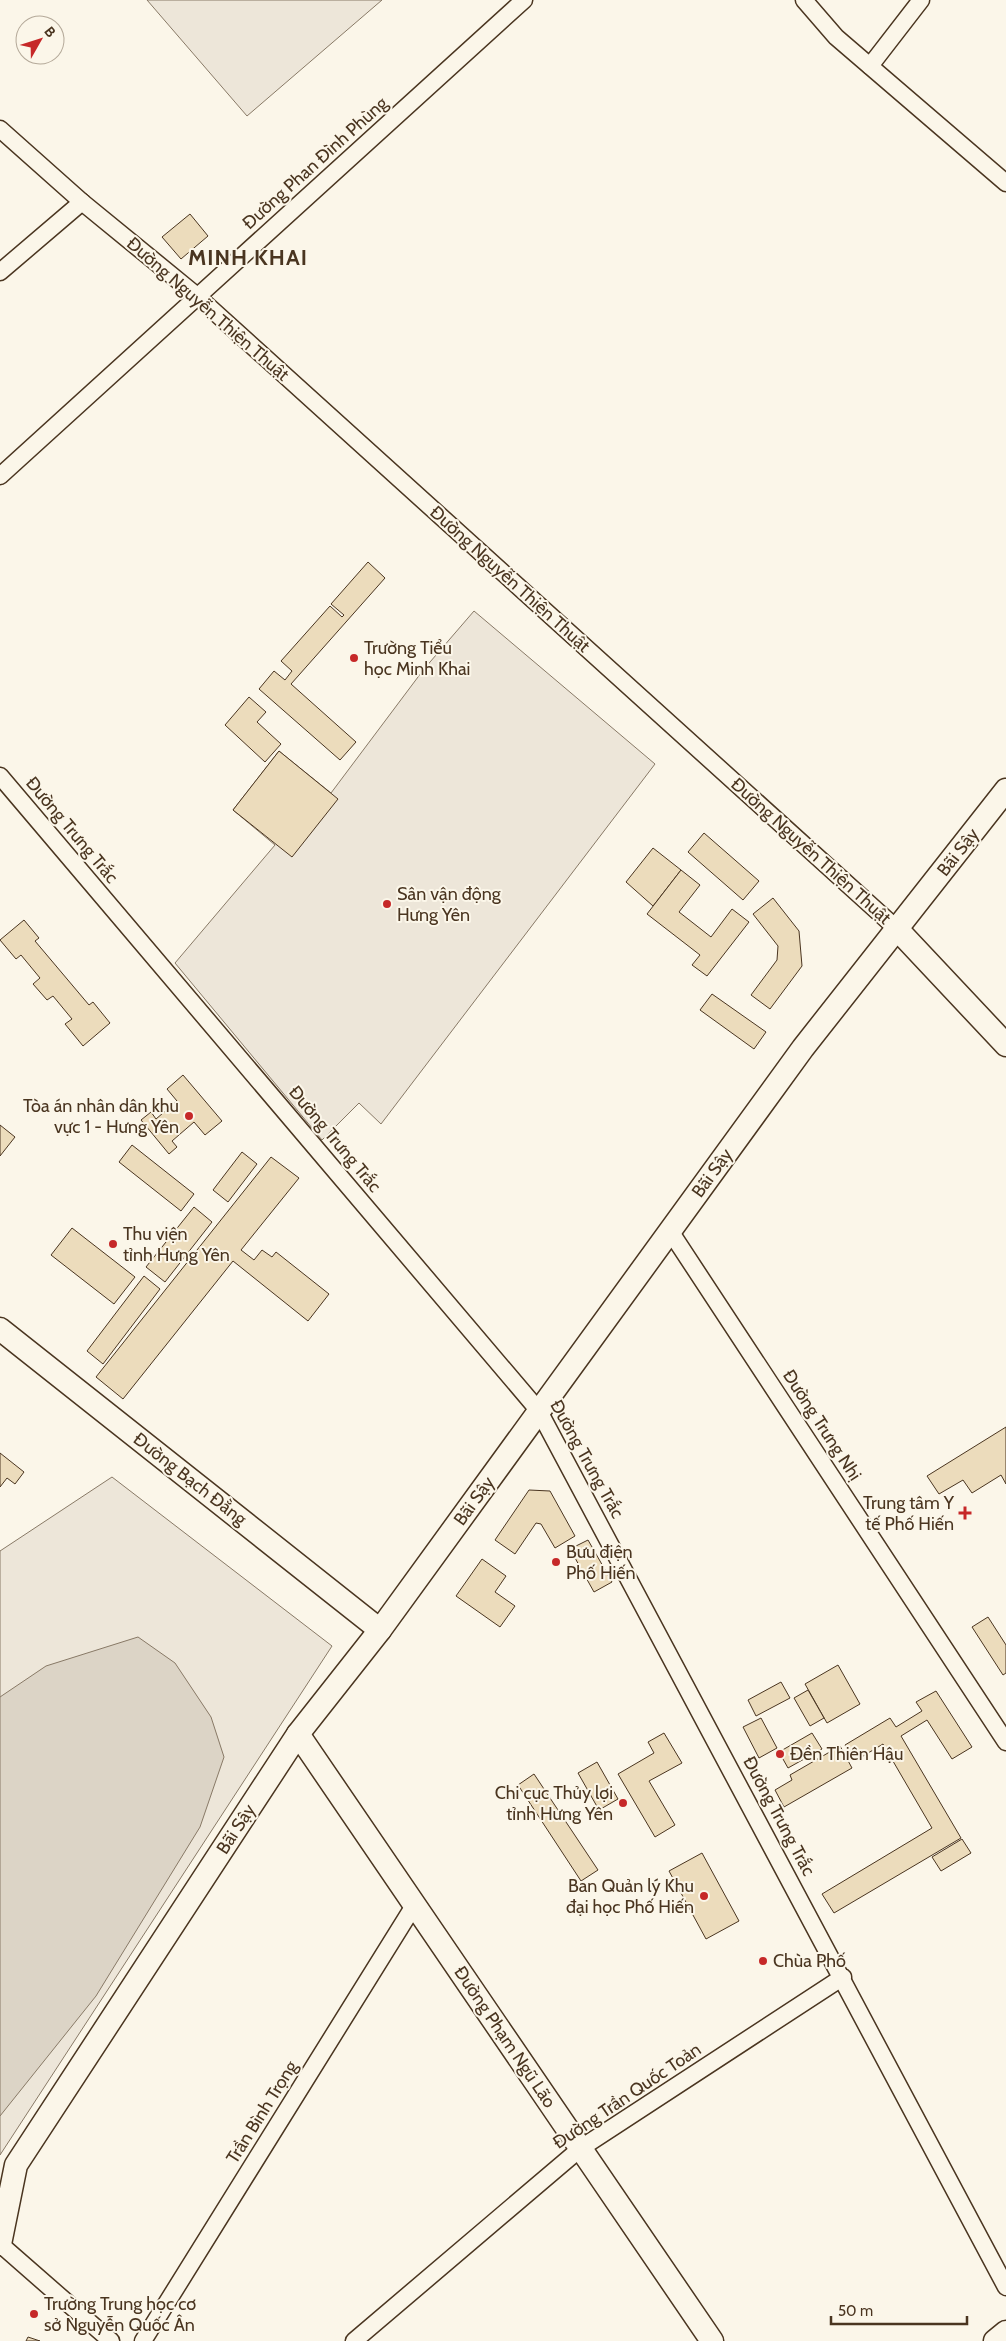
<svg xmlns="http://www.w3.org/2000/svg" width="1006" height="2341" viewBox="0 0 1006 2341" font-family="Cabin,sans-serif">
<rect width="100%" height="100%" fill="#fbf6e9"/>
<!-- green -->
<g fill="#ede6d9" stroke="#887966">
<path d="M 147,0 L 382,0 L 247,116 Z"/>
<path d="M 474,611 L 655,764 L 381,1124 L 359,1103 L 322,1140 L 175,963 L 275,845 L 233,810 L 279,751 L 331,793 L 424,669 Z"/>
<path d="M 112,1477 L 332,1646 L 0,2155 L 0,1551 Z"/>
</g>
<!-- water -->
<path fill="#dcd4c6" stroke="#887966" d="M 138,1637 L 175,1663 L 211,1717 L 224,1757 L 200,1827 L 96,1996 L 0,2116 L 0,1697 L 46,1666 Z"/>
<!-- building -->
<g fill="#ecdcbc" stroke="#4a3520">
<path d="M 190,214 L 208,236 L 181,259 L 162,237 Z"/>
<path d="M 368,562 L 385,578 L 291,684 L 356,742 L 340,760 L 259,689 L 274,671 L 285,680 L 292,671 L 281,661 L 330,606 L 342,617 L 344,615 L 331,604 Z"/>
<path d="M 249,697 L 266,712 L 257,722 L 281,744 L 265,762 L 225,725 Z"/>
<path d="M 279,751 L 338,799 L 292,857 L 233,810 Z"/>
<path d="M 704,833 L 759,881 L 743,900 L 688,852 Z"/>
<path d="M 653,848 L 681,870 L 653,906 L 626,882 Z"/>
<path d="M 681,870 L 700,885 L 679,912 L 711,937 L 732,909 L 749,922 L 707,976 L 692,965 L 700,955 L 647,914 Z"/>
<path d="M 773,898 L 799,931 L 802,966 L 770,1009 L 751,995 L 777,960 L 778,946 L 753,914 Z"/>
<path d="M 24,920 L 39,938 L 35,941 L 89,1005 L 93,1002 L 110,1023 L 83,1046 L 65,1024 L 72,1019 L 53,996 L 47,1000 L 33,984 L 40,978 L 21,955 L 16,959 L 0,940 Z"/>
<path d="M 712,994 L 766,1032 L 754,1049 L 700,1010 Z"/>
<path d="M 183,1075 L 222,1121 L 205,1135 L 194,1122 L 172,1141 L 177,1147 L 169,1154 L 141,1120 L 151,1112 L 156,1119 L 177,1101 L 167,1089 Z"/>
<path d="M 0,1125 L 15,1137 L 0,1156 Z"/>
<path d="M 132,1145 L 194,1194 L 181,1211 L 119,1162 Z"/>
<path d="M 242,1152 L 257,1164 L 228,1202 L 213,1190 Z"/>
<path d="M 271,1157 L 299,1178 L 241,1250 L 254,1260 L 262,1250 L 272,1257 L 276,1252 L 329,1294 L 308,1321 L 233,1261 L 123,1399 L 96,1377 Z"/>
<path d="M 194,1207 L 212,1222 L 165,1282 L 146,1267 Z"/>
<path d="M 72,1228 L 135,1277 L 114,1304 L 51,1255 Z"/>
<path d="M 144,1276 L 160,1289 L 103,1364 L 87,1351 Z"/>
<path d="M 1006,1427 L 1006,1484 L 1001,1475 L 972,1493 L 963,1480 L 939,1494 L 927,1476 Z"/>
<path d="M 0,1453 L 24,1472 L 15,1484 L 7,1478 L 0,1487 Z"/>
<path d="M 529,1490 L 550,1491 L 575,1536 L 555,1548 L 541,1524 L 536,1523 L 515,1554 L 495,1540 Z"/>
<path d="M 588,1540 L 612,1582 L 594,1592 L 570,1549 Z"/>
<path d="M 482,1559 L 506,1576 L 495,1592 L 515,1606 L 500,1627 L 456,1596 Z"/>
<path d="M 988,1617 L 1006,1645 L 1006,1673 L 1003,1675 L 972,1627 Z"/>
<path d="M 838,1665 L 860,1704 L 827,1723 L 805,1684 Z"/>
<path d="M 781,1682 L 790,1698 L 756,1716 L 748,1700 Z"/>
<path d="M 808,1690 L 824,1718 L 810,1726 L 794,1698 Z"/>
<path d="M 936,1691 L 972,1747 L 952,1759 L 927,1720 L 901,1736 L 961,1838 L 834,1913 L 822,1894 L 932,1828 L 883,1744 L 855,1761 L 845,1745 L 890,1718 L 896,1727 L 922,1711 L 916,1702 Z"/>
<path d="M 761,1718 L 777,1748 L 759,1758 L 743,1727 Z"/>
<path d="M 664,1733 L 682,1763 L 649,1781 L 675,1825 L 655,1837 L 618,1774 L 654,1753 L 648,1742 Z"/>
<path d="M 812,1733 L 822,1749 L 788,1768 L 779,1752 Z"/>
<path d="M 840,1746 L 852,1768 L 784,1807 L 775,1790 L 792,1780 L 790,1775 Z"/>
<path d="M 597,1762 L 618,1799 L 599,1810 L 578,1773 Z"/>
<path d="M 534,1774 L 598,1870 L 581,1881 L 518,1785 Z"/>
<path d="M 962,1839 L 971,1853 L 941,1871 L 932,1857 Z"/>
<path d="M 702,1853 L 739,1921 L 706,1939 L 669,1871 Z"/>
<path d="M 28,2337 L 40,2341 L 26,2341 Z"/>
</g>
<g fill="none" stroke-linecap="round" stroke-linejoin="round">
<!-- street casing -->
<g stroke="#4a3520" stroke-width="19">
<g id="street">
<path d="M 804,0 L 836,37 L 1006,183"/>
<path d="M 870,66 L 921,0"/>
<path d="M 0,129 L 82,202 L 197,296 L 897,929"/>
<path d="M 0,272 L 82,202"/>
<path d="M 0,476 L 524,0"/>
<path d="M 0,776 L 539,1411 L 1006,2287"/>
<path d="M 670,1231 L 1006,1742"/>
<path d="M 0,2244 L 111,2341"/>
<path d="M 143,2341 L 415,1904"/>
<path d="M 354,2341 L 581,2148 L 843,1977"/>
</g>
</g>
<!-- secondary casing -->
<g stroke="#4a3520" stroke-width="25">
<g id="secondary">
<path d="M 897,929 L 1006,1045"/>
<path d="M 0,1329 L 380,1630"/>
<path d="M 298,1734 L 712,2341"/>
<path d="M 0,2244 L 16,2165 L 298,1734 L 380,1630 L 803,1048 L 1006,790"/>
<path d="M 995,2341 L 1006,2332"/>
</g>
</g>
<!-- street -->
<use href="#street" stroke="#fbf6e9" stroke-width="16"/>
<!-- secondary -->
<use href="#secondary" stroke="#fbf6e9" stroke-width="22"/>
</g>
<!-- markers -->
<g fill="#c62828" stroke="#fbf6e9" stroke-width="2">
<circle cx="354" cy="658" r="5"/>
<circle cx="387" cy="904" r="5"/>
<circle cx="189" cy="1116" r="5"/>
<circle cx="113" cy="1244" r="5"/>
<path d="M962.5 1505.5h5v5h5v5h-5v5h-5v-5h-5v-5h5z"/>
<circle cx="556" cy="1562" r="5"/>
<circle cx="780" cy="1754" r="5"/>
<circle cx="623" cy="1803" r="5"/>
<circle cx="704" cy="1896" r="5"/>
<circle cx="763" cy="1961" r="5"/>
<circle cx="34" cy="2314" r="5"/>
</g>
<g text-anchor="middle" stroke-width="4" stroke-linejoin="round" paint-order="stroke">
<!-- street labels -->
<g font-size="18" fill="#4a3520" stroke="#fbf6e9">
<text transform="translate(315 163) rotate(-42)" y="6">Đường Phan Đình Phùng</text>
<text transform="translate(208 309) rotate(41)" y="6">Đường Nguyễn Thiện Thuật</text>
<text transform="translate(510 579) rotate(42)" y="6">Đường Nguyễn Thiện Thuật</text>
<text transform="translate(72 830) rotate(50)" y="6">Đường Trưng Trắc</text>
<text transform="translate(811 851) rotate(42)" y="6">Đường Nguyễn Thiện Thuật</text>
<text transform="translate(958 852) rotate(-52)" y="6">Bãi Sậy</text>
<text transform="translate(335 1139) rotate(50)" y="6">Đường Trưng Trắc</text>
<text transform="translate(712 1173) rotate(-54)" y="6">Bãi Sậy</text>
<text transform="translate(822 1425) rotate(57)" y="6">Đường Trưng Nhị</text>
<text transform="translate(587 1459) rotate(61)" y="6">Đường Trưng Trắc</text>
<text transform="translate(190 1479) rotate(38)" y="6">Đường Bạch Đằng</text>
<text transform="translate(474 1501) rotate(-54)" y="6">Bãi Sậy</text>
<text transform="translate(779 1816) rotate(62)" y="6">Đường Trưng Trắc</text>
<text transform="translate(236 1829) rotate(-57)" y="6">Bãi Sậy</text>
<text transform="translate(505 2037) rotate(56)" y="6">Đường Phạm Ngũ Lão</text>
<text transform="translate(627 2096) rotate(-34)" y="6">Đường Trần Quốc Toản</text>
<text transform="translate(262 2112) rotate(-58)" y="6">Trần Bình Trọng</text>
</g>
<!-- poi labels -->
<g font-size="18" fill="#4a3520" stroke="#fbf6e9" text-anchor="start">
<text x="364" y="654">Trường Tiểu<tspan x="364" dy="21">học Minh Khai</tspan></text>
<text x="397" y="900">Sân vận động<tspan x="397" dy="21">Hưng Yên</tspan></text>
<text x="179" y="1112" text-anchor="end">Tòa án nhân dân khu<tspan x="179" dy="21">vực 1 - Hưng Yên</tspan></text>
<text x="123" y="1240">Thu viện<tspan x="123" dy="21">tỉnh Hưng Yên</tspan></text>
<text x="954" y="1509" text-anchor="end">Trung tâm Y<tspan x="954" dy="21">tế Phố Hiến</tspan></text>
<text x="566" y="1558">Bưu điện<tspan x="566" dy="21">Phố Hiến</tspan></text>
<text x="790" y="1760">Đền Thiên Hậu</text>
<text x="613" y="1799" text-anchor="end">Chi cục Thủy lợi<tspan x="613" dy="21">tỉnh Hưng Yên</tspan></text>
<text x="694" y="1892" text-anchor="end">Ban Quản lý Khu<tspan x="694" dy="21">đại học Phố Hiến</tspan></text>
<text x="773" y="1967">Chùa Phố</text>
<text x="44" y="2310">Trường Trung học cơ<tspan x="44" dy="21">sở Nguyễn Quốc Ân</tspan></text>
</g>
<!-- district labels -->
<g font-size="22" font-weight="bold" letter-spacing="1" fill="#4a3520" stroke="#fbf6e9">
<text x="248" y="265">MINH KHAI</text>
</g>
</g>
<!-- north arrow -->
<g transform="translate(40 40) rotate(51)"><circle r="24" fill="#fbf6e9" stroke="#b4a999"/>
<path d="M0-4L9 19L0 12L-9 19Z" fill="#c62828"/>
<text y="-8" font-size="14" font-weight="bold" text-anchor="middle" fill="#4a3520">B</text>
</g>
<!-- scale -->
<path d="M831 2316v8h136v-8" fill="none" stroke="#4a3520" stroke-width="2.5"/>
<text x="838" y="2316" font-size="15" fill="#4a3520" stroke="#fbf6e9" stroke-width="4" paint-order="stroke">50 m</text>
</svg>
